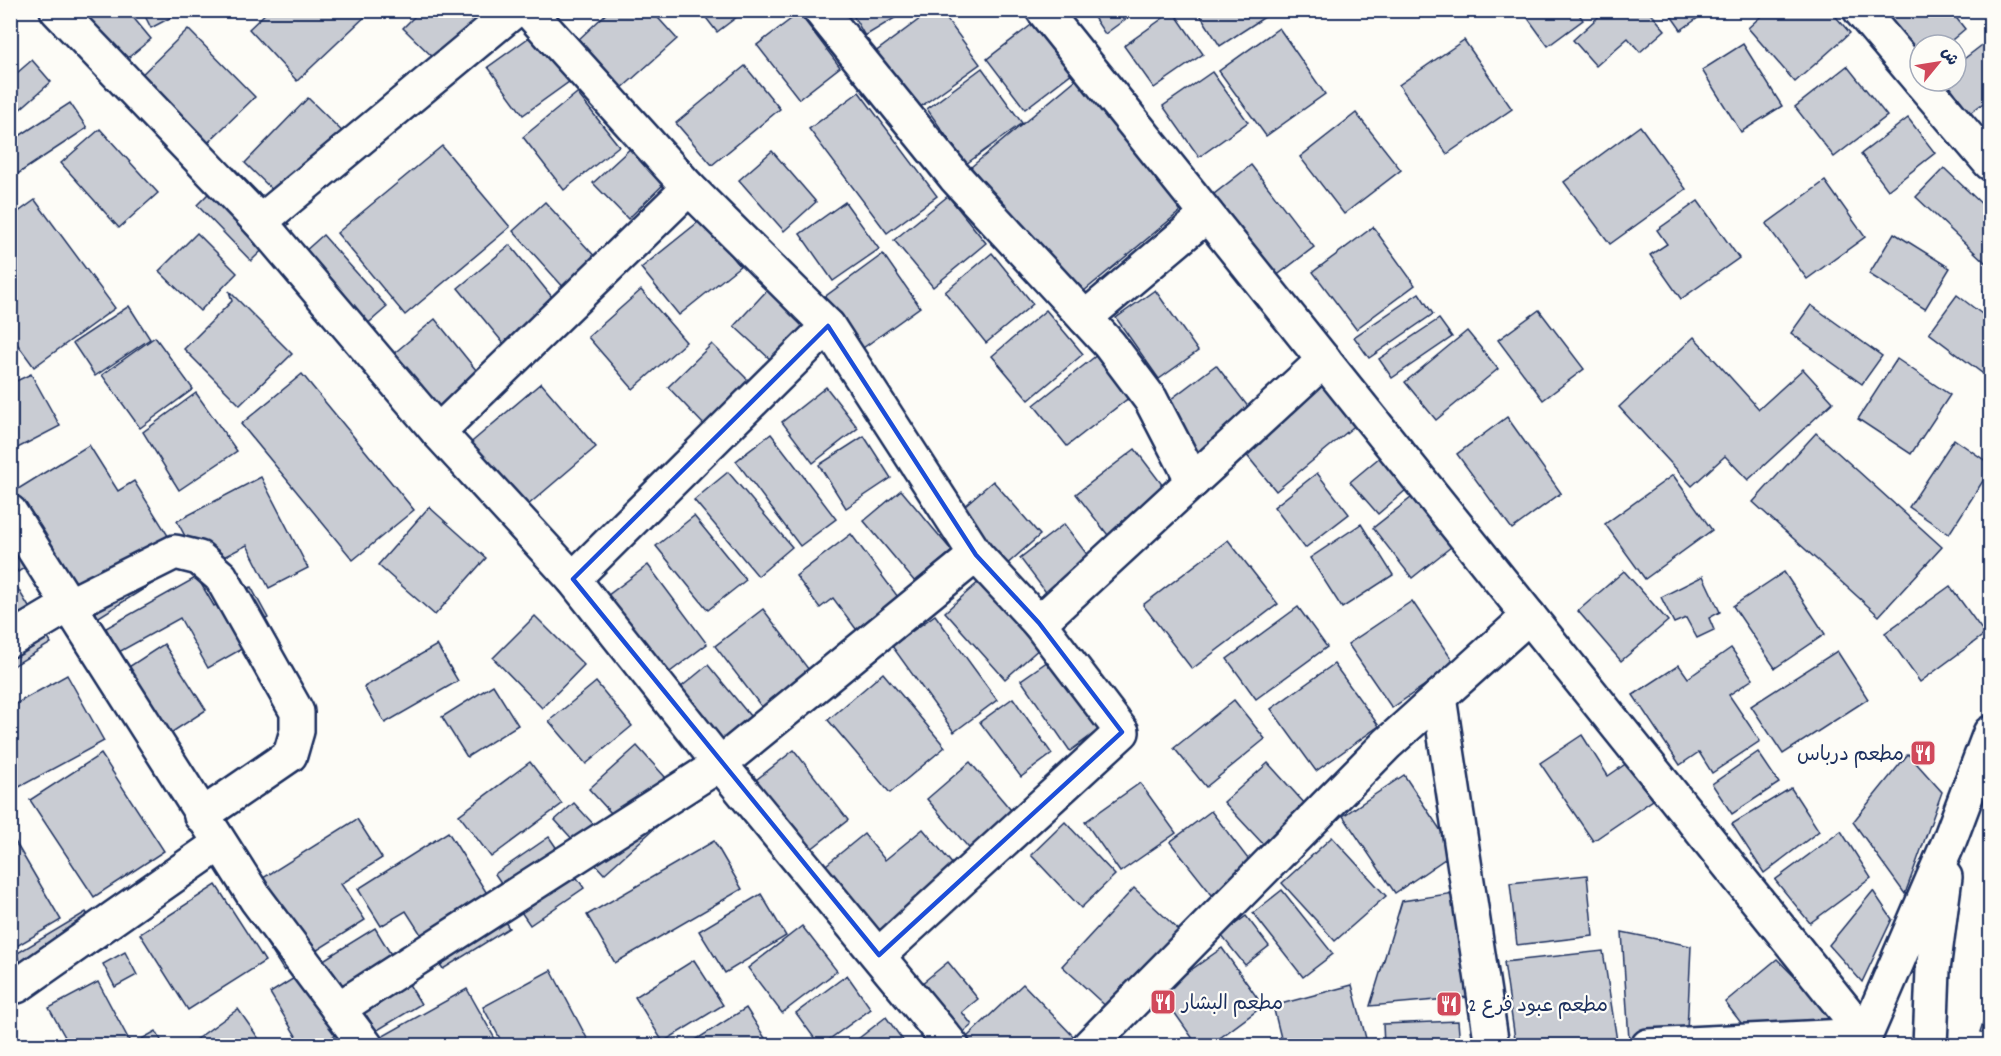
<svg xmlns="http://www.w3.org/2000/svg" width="2001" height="1056" viewBox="0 0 2001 1056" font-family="Dekko,'Playpen Sans Arabic',sans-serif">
<rect width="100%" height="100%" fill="#fdfcf7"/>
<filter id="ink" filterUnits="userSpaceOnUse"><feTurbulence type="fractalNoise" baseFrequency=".0167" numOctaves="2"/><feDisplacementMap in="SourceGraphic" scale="12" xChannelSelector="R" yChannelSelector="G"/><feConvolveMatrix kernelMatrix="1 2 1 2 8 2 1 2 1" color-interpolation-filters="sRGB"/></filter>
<g filter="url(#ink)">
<!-- building -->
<g fill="#c9ccd3" stroke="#1b2f5e" stroke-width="1.5">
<path d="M 78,10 L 127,10 L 151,39 L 101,80 Z"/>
<path d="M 142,10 L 185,10 L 151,28 Z"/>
<path d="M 269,10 L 372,10 L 297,81 L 249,29 Z"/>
<path d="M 421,10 L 477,10 L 488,21 L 443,67 L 403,28 Z"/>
<path d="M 610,10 L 651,10 L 677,39 L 621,89 L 577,41 Z"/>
<path d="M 700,10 L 746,10 L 717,32 Z"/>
<path d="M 850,10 L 908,10 L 865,36 Z"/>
<path d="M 932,10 L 940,10 L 980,64 L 916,110 L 874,53 Z"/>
<path d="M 1089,10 L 1138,10 L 1105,34 Z"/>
<path d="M 1197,10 L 1274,10 L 1274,11 L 1220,46 Z"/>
<path d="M 1522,10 L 1576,10 L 1583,20 L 1548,46 Z"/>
<path d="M 1606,10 L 1648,10 L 1665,30 L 1640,52 L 1628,38 L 1596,66 L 1573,40 Z"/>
<path d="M 1667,10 L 1709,10 L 1681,30 Z"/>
<path d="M 1768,10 L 1830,10 L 1850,33 L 1795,82 L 1748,28 Z"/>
<path d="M 1872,10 L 1950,10 L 1965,29 L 1946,45 L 1920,45 L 1920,67 Z"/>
<path d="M 1173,11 L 1203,54 L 1154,88 L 1124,46 Z"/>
<path d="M 799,13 L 840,67 L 799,99 L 757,45 Z"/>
<path d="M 1039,19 L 1077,69 L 1025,109 L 987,59 Z"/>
<path d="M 1279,28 L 1325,94 L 1266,136 L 1219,71 Z"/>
<path d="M 188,29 L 255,97 L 190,160 L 124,92 Z"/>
<path d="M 538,31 L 573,79 L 523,115 L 488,67 Z"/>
<path d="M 1990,39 L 1990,98 L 1970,113 L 1946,81 L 1956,81 L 1956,65 Z"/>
<path d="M 1464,40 L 1512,109 L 1447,154 L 1399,85 Z"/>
<path d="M 1743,44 L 1782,106 L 1741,132 L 1702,70 Z"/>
<path d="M 32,60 L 51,82 L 10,118 L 10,79 Z"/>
<path d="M 745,66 L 780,109 L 712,165 L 676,123 Z"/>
<path d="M 1847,66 L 1887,116 L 1834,157 L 1795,107 Z"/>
<path d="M 982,68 L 1022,123 L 966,164 L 927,109 Z"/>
<path d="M 1212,72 L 1248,122 L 1199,157 L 1163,106 Z"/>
<path d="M 1080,76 L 1188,205 L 1078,296 L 971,167 Z"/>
<path d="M 859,92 L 937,196 L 887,233 L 809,129 Z"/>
<path d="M 577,93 L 619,146 L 564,190 L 523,137 Z"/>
<path d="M 308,98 L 353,142 L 290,207 L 245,163 Z"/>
<path d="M 70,103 L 87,128 L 10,179 L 10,142 Z"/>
<path d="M 1356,113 L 1401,170 L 1344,214 L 1300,157 Z"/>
<path d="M 1908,118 L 1935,153 L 1888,190 L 1861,154 Z"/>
<path d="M 1640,126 L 1686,189 L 1610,244 L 1564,182 Z"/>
<path d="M 100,129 L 158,193 L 119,228 L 61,163 Z"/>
<path d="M 442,146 L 510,227 L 405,315 L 337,233 Z"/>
<path d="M 633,146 L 667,181 L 628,219 L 593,183 Z"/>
<path d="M 772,151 L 816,202 L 784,231 L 739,180 Z"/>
<path d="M 1251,165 L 1314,247 L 1271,280 L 1209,198 Z"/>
<path d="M 234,168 L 289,224 L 251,261 L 197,205 Z"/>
<path d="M 1944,168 L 1990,212 L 1990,264 L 1989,266 L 1916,197 Z"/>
<path d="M 1825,181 L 1865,237 L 1807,279 L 1766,224 Z"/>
<path d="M 948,196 L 986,243 L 933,287 L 894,240 Z"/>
<path d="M 35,200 L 115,308 L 34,367 L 10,334 L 10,218 Z"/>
<path d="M 1698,201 L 1739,258 L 1681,299 L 1650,255 L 1667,244 L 1657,230 Z"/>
<path d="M 545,202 L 599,261 L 566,290 L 513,231 Z"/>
<path d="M 845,202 L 879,249 L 833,281 L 800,234 Z"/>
<path d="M 702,219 L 740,266 L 679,315 L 641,268 Z"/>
<path d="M 1373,227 L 1415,285 L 1356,329 L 1313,272 Z"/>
<path d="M 197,233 L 237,273 L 200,311 L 159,271 Z"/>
<path d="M 1894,233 L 1950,268 L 1925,309 L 1869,274 Z"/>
<path d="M 323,235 L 387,307 L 348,341 L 285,269 Z"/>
<path d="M 510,245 L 556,302 L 504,344 L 458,288 Z"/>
<path d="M 992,253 L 1033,304 L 986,343 L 945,292 Z"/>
<path d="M 883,254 L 920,307 L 856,353 L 819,301 Z"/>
<path d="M 771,286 L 810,321 L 772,361 L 734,326 Z"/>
<path d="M 1990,286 L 1990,299 L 1984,292 Z"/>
<path d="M 641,290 L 686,342 L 633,389 L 588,337 Z"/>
<path d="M 1155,290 L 1198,351 L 1159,379 L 1116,318 Z"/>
<path d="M 229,291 L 292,354 L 240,405 L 184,349 L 232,301 Z"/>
<path d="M 1419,293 L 1433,314 L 1369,358 L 1354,337 Z"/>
<path d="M 1957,295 L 1990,320 L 1990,379 L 1929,333 Z"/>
<path d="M 1811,305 L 1882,356 L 1862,384 L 1791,333 Z"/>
<path d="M 129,306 L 150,339 L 95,376 L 73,343 Z"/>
<path d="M 1046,310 L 1083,354 L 1029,400 L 992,356 Z"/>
<path d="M 1539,310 L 1584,369 L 1543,400 L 1498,340 Z"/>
<path d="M 435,319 L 480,375 L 425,420 L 380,365 Z"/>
<path d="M 1439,319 L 1452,337 L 1392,378 L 1379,359 Z"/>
<path d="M 1467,331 L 1498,369 L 1436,420 L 1405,382 Z"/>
<path d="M 155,337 L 193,389 L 140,428 L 102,375 Z"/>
<path d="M 1694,337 L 1759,409 L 1803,369 L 1833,402 L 1748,480 L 1725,456 L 1692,486 L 1619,407 Z"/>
<path d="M 712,344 L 751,383 L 706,427 L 668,387 Z"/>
<path d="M 1102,351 L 1135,393 L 1067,446 L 1034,405 Z"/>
<path d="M 1897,359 L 1950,395 L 1911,454 L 1858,419 Z"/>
<path d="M 1216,365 L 1253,413 L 1198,454 L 1162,406 Z"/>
<path d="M 31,374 L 60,426 L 10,452 L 10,384 Z"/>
<path d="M 302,374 L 414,510 L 353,560 L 241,424 Z"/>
<path d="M 1323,380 L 1358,423 L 1276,491 L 1241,448 Z"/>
<path d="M 541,383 L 596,447 L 521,511 L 467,446 Z"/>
<path d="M 826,387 L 858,428 L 813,463 L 782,422 Z"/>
<path d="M 196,393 L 237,451 L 179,490 L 143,432 Z"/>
<path d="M 1507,417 L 1561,493 L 1512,529 L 1457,454 Z"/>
<path d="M 1816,433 L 1942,547 L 1879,616 L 1753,502 Z"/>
<path d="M 771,434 L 836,519 L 800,546 L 736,461 Z"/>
<path d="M 864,436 L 891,478 L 846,508 L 819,465 Z"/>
<path d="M 1954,439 L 1990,464 L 1990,470 L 1949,534 L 1909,507 Z"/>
<path d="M 89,445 L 118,491 L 134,481 L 185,563 L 91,622 L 47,553 L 18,572 L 10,560 L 10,494 Z"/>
<path d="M 1135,449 L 1170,495 L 1111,539 L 1076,494 Z"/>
<path d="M 1386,452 L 1413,484 L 1378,514 L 1350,482 Z"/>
<path d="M 728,472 L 792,547 L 758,576 L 694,500 Z"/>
<path d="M 1317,473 L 1349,514 L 1305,548 L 1274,507 Z"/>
<path d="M 1673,475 L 1712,530 L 1645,579 L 1605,524 Z"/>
<path d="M 261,477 L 308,568 L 269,588 L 247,545 L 202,568 L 177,521 Z"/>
<path d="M 993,481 L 1040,535 L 1004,567 L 956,513 Z"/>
<path d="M 901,490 L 952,551 L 915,582 L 864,521 Z"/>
<path d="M 1416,494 L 1456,543 L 1412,578 L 1373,528 Z"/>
<path d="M 429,507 L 486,558 L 435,615 L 378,565 Z"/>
<path d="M 694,516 L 746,580 L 708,610 L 656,546 Z"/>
<path d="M 1064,524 L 1092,561 L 1048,595 L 1020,558 Z"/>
<path d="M 1361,524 L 1393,575 L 1342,608 L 1310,558 Z"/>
<path d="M 851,534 L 904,605 L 862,637 L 833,598 L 820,608 L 796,576 Z"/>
<path d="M 1228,540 L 1278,604 L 1192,669 L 1143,605 Z"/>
<path d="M 648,565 L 707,644 L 654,684 L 595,605 Z"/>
<path d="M 1624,571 L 1668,621 L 1621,661 L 1578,611 Z"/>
<path d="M 1784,572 L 1825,634 L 1775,668 L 1733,606 Z"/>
<path d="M 10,576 L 51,643 L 10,668 Z"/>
<path d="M 1703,576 L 1720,612 L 1709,618 L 1714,630 L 1697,638 L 1686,618 L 1674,623 L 1661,597 Z"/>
<path d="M 197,577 L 214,606 L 251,587 L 268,618 L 247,630 L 254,642 L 208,668 L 180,618 L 119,652 L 106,628 Z"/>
<path d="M 982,579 L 1041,647 L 1005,679 L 945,612 Z"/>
<path d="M 1950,586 L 1985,634 L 1920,682 L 1885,633 Z"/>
<path d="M 1412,601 L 1455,664 L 1392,708 L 1348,644 Z"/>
<path d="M 1298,607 L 1327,647 L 1256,699 L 1227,659 Z"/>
<path d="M 763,609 L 812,674 L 764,710 L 715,646 Z"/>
<path d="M 935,615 L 997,700 L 954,732 L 892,646 Z"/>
<path d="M 535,616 L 584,665 L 542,708 L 493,658 Z"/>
<path d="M 164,644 L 206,710 L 160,740 L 118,674 Z"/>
<path d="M 437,645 L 458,681 L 385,723 L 364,687 Z"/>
<path d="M 1731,648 L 1753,679 L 1729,695 L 1760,741 L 1712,773 L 1699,752 L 1680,765 L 1633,695 L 1679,665 L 1688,678 Z"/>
<path d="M 1837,651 L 1868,699 L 1783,754 L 1751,706 Z"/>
<path d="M 1051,659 L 1100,729 L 1070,751 L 1021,680 Z"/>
<path d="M 1334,664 L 1379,726 L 1316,771 L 1271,709 Z"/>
<path d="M 708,665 L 755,722 L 711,758 L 664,701 Z"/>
<path d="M 883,673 L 945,747 L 890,793 L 828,720 Z"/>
<path d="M 67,675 L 104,741 L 10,792 L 10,707 Z"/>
<path d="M 596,682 L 632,726 L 586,764 L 549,721 Z"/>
<path d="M 493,685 L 518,725 L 467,757 L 442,717 Z"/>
<path d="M 1013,698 L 1052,754 L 1021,777 L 980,722 Z"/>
<path d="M 1234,700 L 1265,739 L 1206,787 L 1174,748 Z"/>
<path d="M 1582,735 L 1608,776 L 1627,763 L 1653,800 L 1593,841 L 1540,763 Z"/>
<path d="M 637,746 L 686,800 L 604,874 L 555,820 L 574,803 L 596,827 L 611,813 L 589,789 Z"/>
<path d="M 794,750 L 848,820 L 801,857 L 747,787 Z"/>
<path d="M 1758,752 L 1779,783 L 1732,814 L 1712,784 Z"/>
<path d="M 101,754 L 164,851 L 94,897 L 30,800 Z"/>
<path d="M 1908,754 L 1942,792 L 1905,894 L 1853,822 Z"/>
<path d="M 530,762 L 562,804 L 491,857 L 459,815 Z"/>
<path d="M 970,762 L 1016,816 L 973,853 L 927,799 Z"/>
<path d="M 1268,763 L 1306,805 L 1263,844 L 1224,802 Z"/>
<path d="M 1404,775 L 1455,852 L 1395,893 L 1343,816 Z"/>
<path d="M 1140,783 L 1176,833 L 1120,872 L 1085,822 Z"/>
<path d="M 1791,788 L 1819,831 L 1764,873 L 1732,824 Z"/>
<path d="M 1211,811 L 1252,864 L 1212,895 L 1170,842 Z"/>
<path d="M 357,819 L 382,858 L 341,884 L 365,920 L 284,971 L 236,895 Z"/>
<path d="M 1065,822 L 1115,875 L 1081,908 L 1031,855 Z"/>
<path d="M 923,829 L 958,871 L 861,951 L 805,882 L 864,834 L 885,860 Z"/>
<path d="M 1841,831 L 1871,878 L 1810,923 L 1775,880 Z"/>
<path d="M 448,832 L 509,928 L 443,969 L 406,911 L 381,926 L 358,889 Z"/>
<path d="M 10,833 L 61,920 L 10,950 Z"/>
<path d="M 549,837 L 584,888 L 530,925 L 495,874 Z"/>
<path d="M 1332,837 L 1386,896 L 1335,941 L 1282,883 Z"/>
<path d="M 714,841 L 742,889 L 615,963 L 587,915 Z"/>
<path d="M 1587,875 L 1593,936 L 1517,945 L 1510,883 Z"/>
<path d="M 216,885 L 265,961 L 188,1010 L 140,934 Z"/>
<path d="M 1134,888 L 1182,933 L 1111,1011 L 1062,966 Z"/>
<path d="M 1282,890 L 1333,954 L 1303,977 L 1253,913 Z"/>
<path d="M 1873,891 L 1892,919 L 1862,982 L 1829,945 Z"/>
<path d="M 1454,893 L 1469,997 L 1370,1006 L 1402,901 Z"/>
<path d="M 761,894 L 786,936 L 725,973 L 699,931 Z"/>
<path d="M 86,912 L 107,946 L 35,988 L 16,954 Z"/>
<path d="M 1246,916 L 1269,946 L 1245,965 L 1221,935 Z"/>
<path d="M 802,926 L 837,971 L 782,1013 L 748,968 Z"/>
<path d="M 375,928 L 421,1004 L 376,1031 L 367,1016 L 318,1046 L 302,1046 L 270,993 Z"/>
<path d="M 1622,932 L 1691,946 L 1687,1031 L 1629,1040 Z"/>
<path d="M 1222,948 L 1263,1006 L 1209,1046 L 1198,1046 L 1160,992 Z"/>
<path d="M 1603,951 L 1617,1041 L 1516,1046 L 1504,962 Z"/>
<path d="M 125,952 L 137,975 L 115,987 L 103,964 Z"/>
<path d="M 1777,959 L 1839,1022 L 1748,1032 L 1725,1002 Z"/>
<path d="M 694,960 L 723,1005 L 663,1042 L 635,997 Z"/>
<path d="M 948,962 L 978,999 L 962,1012 L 972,1025 L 947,1046 L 905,997 Z"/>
<path d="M 551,970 L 591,1046 L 504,1046 L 483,1007 Z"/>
<path d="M 847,975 L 871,1009 L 820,1046 L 796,1013 Z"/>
<path d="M 98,982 L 129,1040 L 120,1046 L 70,1046 L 49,1008 Z"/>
<path d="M 1023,984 L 1075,1038 L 1067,1046 L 975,1046 L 967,1037 Z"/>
<path d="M 1352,985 L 1368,1046 L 1283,1046 L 1273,1006 Z"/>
<path d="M 467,989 L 499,1046 L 382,1046 L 378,1039 Z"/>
<path d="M 1990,1001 L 1990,1034 L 1980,1032 Z"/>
<path d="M 746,1008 L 770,1046 L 686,1046 Z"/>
<path d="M 238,1009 L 264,1046 L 197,1046 L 194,1041 Z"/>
<path d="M 886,1017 L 907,1046 L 849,1046 Z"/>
<path d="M 1458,1021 L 1460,1046 L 1384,1046 L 1383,1024 Z"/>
<path d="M 156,1031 L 164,1046 L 129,1046 Z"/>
<path d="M 42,1036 L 48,1046 L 26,1046 Z"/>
<path d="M 1182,1041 L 1183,1046 L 1115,1046 L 1115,1043 Z"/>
</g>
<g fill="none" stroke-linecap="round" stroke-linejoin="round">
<!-- minor casing -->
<g stroke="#1b2f5e" stroke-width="38">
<g id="minor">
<path d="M 57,10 L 260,222 L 438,432 L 573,579 L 720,764 L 952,1046"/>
<path d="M 528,10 L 689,188 L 828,326 L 976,555 L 1039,623 L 1122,732 L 879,955"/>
<path d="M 820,10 L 955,177 L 1109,344 L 1151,400 L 1193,481"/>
<path d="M 1043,10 L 1865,1035"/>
<path d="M 1860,10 L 1920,81"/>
<path d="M 1920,81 L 1990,163"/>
<path d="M 260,222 L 515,10"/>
<path d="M 1085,318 L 1207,215"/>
<path d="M 438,432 L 689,188"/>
<path d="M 10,512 L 256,899 L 366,1046"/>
<path d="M 573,579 L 828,326"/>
<path d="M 1039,623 L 1324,360"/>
<path d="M 10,640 L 69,605 L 175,552 L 199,558 L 221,577 L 297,712 L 297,731 L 290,755 L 201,816"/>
<path d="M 1439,697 L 1492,1046"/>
<path d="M 17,986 L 219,844"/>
<path d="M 338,1009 L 720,764 L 976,555"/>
<path d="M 1089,1046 L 1387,744 L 1529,616"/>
<path d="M 1648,1046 L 1865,1035"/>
<path d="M 1861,1046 L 1950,839 L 1990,733"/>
<path d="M 1930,1046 L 1933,970 L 1945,877"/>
</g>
</g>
<!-- minor -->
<use href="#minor" stroke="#fdfcf7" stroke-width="33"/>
</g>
</g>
<!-- marked area -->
<path fill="none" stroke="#1d4ed8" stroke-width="4.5" stroke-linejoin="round" d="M 828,326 L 976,555 L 1039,623 L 1122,732 L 879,955 L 573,579 Z"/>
<!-- icons -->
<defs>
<g id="restaurant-square" transform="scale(1.35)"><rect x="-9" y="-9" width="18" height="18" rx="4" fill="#d1495b" stroke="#fdfcf7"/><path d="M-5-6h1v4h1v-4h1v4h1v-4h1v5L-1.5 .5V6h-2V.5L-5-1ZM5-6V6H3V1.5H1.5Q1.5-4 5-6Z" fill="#fff"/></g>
</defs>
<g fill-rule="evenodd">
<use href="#restaurant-square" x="1923" y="753"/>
<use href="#restaurant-square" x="1163" y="1002"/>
<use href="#restaurant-square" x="1449" y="1004"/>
</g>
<g text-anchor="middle" stroke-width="4.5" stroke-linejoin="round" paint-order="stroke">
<!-- poi labels -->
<g font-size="20" fill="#1b2f5e" stroke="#fdfcf7" text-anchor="start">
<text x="1904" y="760" text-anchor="end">مطعم درباس</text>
<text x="1182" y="1009">مطعم البشار</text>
<text x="1468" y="1011">مطعم عبود فرع 2</text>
</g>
</g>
<!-- margin -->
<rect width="2001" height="1056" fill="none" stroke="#fdfcf7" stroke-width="36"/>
<rect x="18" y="18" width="1965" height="1020" fill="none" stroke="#1b2f5e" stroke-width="2" filter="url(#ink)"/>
<!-- north arrow -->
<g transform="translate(1938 63) rotate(60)"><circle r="28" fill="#fdfcf7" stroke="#a3aaba" stroke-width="1.5"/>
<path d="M0-4.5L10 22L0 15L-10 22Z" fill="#d1495b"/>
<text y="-9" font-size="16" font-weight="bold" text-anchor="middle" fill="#1b2f5e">ش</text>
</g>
</svg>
